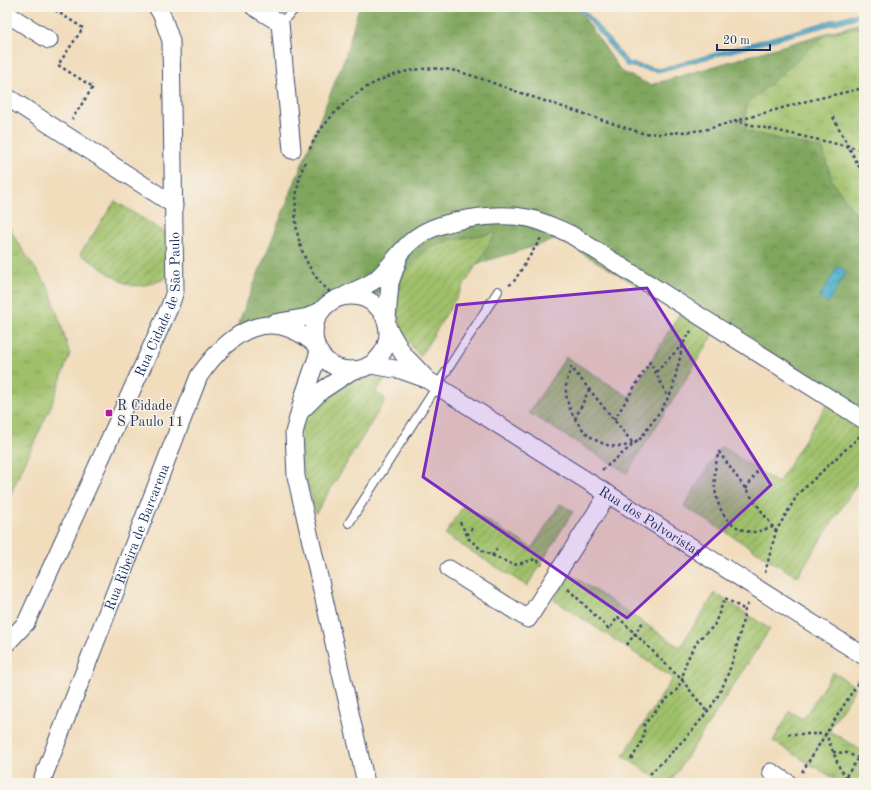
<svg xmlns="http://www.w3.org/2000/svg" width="871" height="790" viewBox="0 0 871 790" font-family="'Old Standard TT',serif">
<defs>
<pattern id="forest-crowns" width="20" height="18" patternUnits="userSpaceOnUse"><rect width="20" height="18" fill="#7fa65d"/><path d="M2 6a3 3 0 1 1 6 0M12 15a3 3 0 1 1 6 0" fill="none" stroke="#678850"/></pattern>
<pattern id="park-tufts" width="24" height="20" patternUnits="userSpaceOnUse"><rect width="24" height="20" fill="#9fc069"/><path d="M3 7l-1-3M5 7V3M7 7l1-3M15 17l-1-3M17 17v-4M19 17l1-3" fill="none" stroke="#819c5a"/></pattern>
<pattern id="garden-furrows" width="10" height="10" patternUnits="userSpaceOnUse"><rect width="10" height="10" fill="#9fc069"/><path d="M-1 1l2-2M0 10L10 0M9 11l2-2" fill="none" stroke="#819c5a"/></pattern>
<pattern id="water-waves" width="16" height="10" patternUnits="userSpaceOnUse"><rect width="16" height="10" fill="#4cafcb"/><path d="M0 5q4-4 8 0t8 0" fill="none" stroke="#3e8fa8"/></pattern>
</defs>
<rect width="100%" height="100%" fill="#f7f3e8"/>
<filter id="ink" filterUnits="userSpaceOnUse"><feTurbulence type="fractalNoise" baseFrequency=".025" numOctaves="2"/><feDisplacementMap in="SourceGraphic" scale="8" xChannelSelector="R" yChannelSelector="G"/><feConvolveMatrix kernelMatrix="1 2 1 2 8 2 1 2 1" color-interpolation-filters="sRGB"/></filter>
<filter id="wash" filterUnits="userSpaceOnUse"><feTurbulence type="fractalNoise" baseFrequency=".012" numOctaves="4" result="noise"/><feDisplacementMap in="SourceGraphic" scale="16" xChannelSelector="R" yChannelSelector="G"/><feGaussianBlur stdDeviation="0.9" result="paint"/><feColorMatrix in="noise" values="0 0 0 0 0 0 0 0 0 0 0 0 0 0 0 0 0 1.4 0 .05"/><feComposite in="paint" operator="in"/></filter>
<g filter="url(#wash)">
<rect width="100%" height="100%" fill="#f1dcbb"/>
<!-- forest -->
<path fill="url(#forest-crowns)" stroke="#4d6a5e" d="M 359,7 L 577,7 L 621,71 L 650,85 L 864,22 L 864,27 L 828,33 L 746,106 L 746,131 L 823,149 L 832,181 L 864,226 L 864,418 L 558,239 L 232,339 L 345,57 Z"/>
<!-- park -->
<g fill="url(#park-tufts)" stroke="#5d7864">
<path d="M 864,27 L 864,226 L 832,181 L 823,149 L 746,131 L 746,105 L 828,33 Z"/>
<path d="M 7,221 L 16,240 L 50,290 L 70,354 L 51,406 L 7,502 Z"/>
<path d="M 828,730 L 864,752 L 864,783 L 842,783 L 808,763 Z"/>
</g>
<!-- garden -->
<g fill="url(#garden-furrows)" stroke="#5d7864">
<path d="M 115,201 L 169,235 L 169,277 C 158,282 139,289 127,284 C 115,279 92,261 80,254 Z"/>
<path d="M 496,233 L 420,357 L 404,336 L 396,310 L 402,275 L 428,248 L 451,240 Z"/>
<path d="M 681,311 L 715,332 L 627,473 L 529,413 L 566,357 L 629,397 Z"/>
<path d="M 390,374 L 375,392 L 386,399 L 316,513 L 300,460 L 302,421 L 321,399 L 357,378 Z"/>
<path d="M 830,399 L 864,420 L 864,473 L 797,577 L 684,506 L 721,446 L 778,483 Z"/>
<path d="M 560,504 L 573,511 L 527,586 L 445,535 L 463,506 L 532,548 Z"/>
<path d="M 570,574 L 680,647 L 715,593 L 770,629 L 670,783 L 663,783 L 623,756 L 673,678 L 554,600 Z"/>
<path d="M 833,672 L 856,687 L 808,763 L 773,741 L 790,711 L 803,719 Z"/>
</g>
<!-- water -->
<g fill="url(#water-waves)" stroke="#346f94">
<path d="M 578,7 L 582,7 L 628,62 L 659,69 L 864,11 L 864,16 L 658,72 L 626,66 Z"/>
<path d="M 838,266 L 846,272 L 828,303 L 819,298 Z"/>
</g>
</g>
<g filter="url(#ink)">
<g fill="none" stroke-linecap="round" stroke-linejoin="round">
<!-- lane casing -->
<g stroke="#3b496c" stroke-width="10">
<g id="lane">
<path d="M 280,23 L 297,7"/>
<path d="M 349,523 L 498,291"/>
</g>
</g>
<!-- street casing -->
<g stroke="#3b496c" stroke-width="19">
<g id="street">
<path d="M 254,7 L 280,23 L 292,150"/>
<path d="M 7,14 L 49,40"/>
<path d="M 7,97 L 174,205"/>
<path d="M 346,295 C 355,290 367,286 375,280 C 390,268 399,251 413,240 C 437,219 497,212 528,218 C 543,221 556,228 570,234 L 864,420"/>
<circle cx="351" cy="333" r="37"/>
<path d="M 387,319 L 390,283 L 398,260"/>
<path d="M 274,323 L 308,317 L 322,310"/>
<path d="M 389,330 L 403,354 L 424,376"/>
<path d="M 319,352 L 304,395 L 294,433 L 296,476 L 366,783"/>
<path id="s1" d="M 371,365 L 401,370 L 426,379 L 864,656"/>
<path d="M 301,411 L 321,391 L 353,370"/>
<path d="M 449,569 L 528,619 L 608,494"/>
<path id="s2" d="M 7,643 L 26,623 L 170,306 L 175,291 L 171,41 L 162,15 L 157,7"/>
<path d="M 771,772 L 788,783"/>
<path id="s3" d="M 41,783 L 199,376 C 230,332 268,304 316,345"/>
</g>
</g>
<!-- path -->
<g stroke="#3b496c" stroke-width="2.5" stroke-dasharray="3 3" stroke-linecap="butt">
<path d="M 50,7 L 83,28 L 58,65 L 93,87 L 72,119"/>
<path d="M 833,117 L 864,176"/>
<path d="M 734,121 L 864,150"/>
<path d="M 310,149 C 317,131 331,116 345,103 C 372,78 418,62 455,71 C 477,76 500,86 521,93 C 553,104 585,114 617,125 L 642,133 L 660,134 L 704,130 L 807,101 L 864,88"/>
<path d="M 305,162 C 287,206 294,261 330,292"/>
<path d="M 509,285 L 513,283 L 541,238"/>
<path d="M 656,372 L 682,345"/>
<path d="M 575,419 L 589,390"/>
<path d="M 614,420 L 650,362 L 668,397"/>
<path d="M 632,442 L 571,367 C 569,375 565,384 566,392 C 568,419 593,450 623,446 C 629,446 635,441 640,439"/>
<path d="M 602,470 L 640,439 L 661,410 L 672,391 L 683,344 L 691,331"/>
<path d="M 746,489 L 758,470"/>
<path d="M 460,522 L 469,539 L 483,551 L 500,559 L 514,565 L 536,559 L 542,565"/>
<path d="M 773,527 C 765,529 755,534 746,531 C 713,521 710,479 719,452 L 773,527 L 776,531"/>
<path d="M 467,535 L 472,528"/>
<path d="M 492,556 L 498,547"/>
<path d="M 765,573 L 776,531 L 798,494 L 861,435"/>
<path d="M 568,589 L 609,629 L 618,617 L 682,680 L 707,712"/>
<path d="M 627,645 L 643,622"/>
<path d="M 788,734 L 826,734 L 840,769 L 852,783"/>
<path d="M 833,752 L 847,753 L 864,761"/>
<path d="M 631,759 L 640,746 L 644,735 L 644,725 L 661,704 L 676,691 L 682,680 L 685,665 L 691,652 L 699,639 L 714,626 L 725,598 L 745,610"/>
<path d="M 802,772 L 864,673"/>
<path d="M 650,774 C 671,753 692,733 710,708 C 730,681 738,643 745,610 L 749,602"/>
<path d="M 846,776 L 859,758"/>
</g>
<!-- lane -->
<use href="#lane" stroke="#fff" stroke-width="8"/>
<!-- street -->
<use href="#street" stroke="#fff" stroke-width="17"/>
</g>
</g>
<!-- marked area -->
<path fill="#7b2cbf" fill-opacity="0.2" stroke="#7b2cbf" stroke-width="3" stroke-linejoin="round" d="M 647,288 L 771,485 L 627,618 L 423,477 L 457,305 Z"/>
<!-- markers -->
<rect fill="#b5179e" stroke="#f7f3e8" stroke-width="1.5" x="105" y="409" width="8" height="8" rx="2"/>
<g text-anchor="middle" stroke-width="3" stroke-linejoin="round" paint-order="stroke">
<!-- street labels -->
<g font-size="14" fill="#1b2f5e" stroke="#f7f3e8">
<text dy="5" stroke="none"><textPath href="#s2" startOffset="375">Rua Cidade de São Paulo</textPath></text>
<text dy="5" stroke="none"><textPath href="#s1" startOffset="323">Rua dos Polvoristas</textPath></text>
<text dy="5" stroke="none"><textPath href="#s3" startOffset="264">Rua Ribeira de Barcarena</textPath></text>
</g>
<!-- poi labels -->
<g font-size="14" fill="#1b2f5e" stroke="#f7f3e8" text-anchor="start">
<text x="117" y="410">R Cidade<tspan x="117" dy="16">S Paulo 11</tspan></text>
</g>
</g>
<!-- margin -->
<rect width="871" height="790" fill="none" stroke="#f7f3e8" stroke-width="24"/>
<!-- scale -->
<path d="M717 44v6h53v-6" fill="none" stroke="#1b2f5e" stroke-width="2"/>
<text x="723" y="44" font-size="12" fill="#1b2f5e" stroke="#f7f3e8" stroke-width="3" paint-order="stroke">20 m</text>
</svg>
